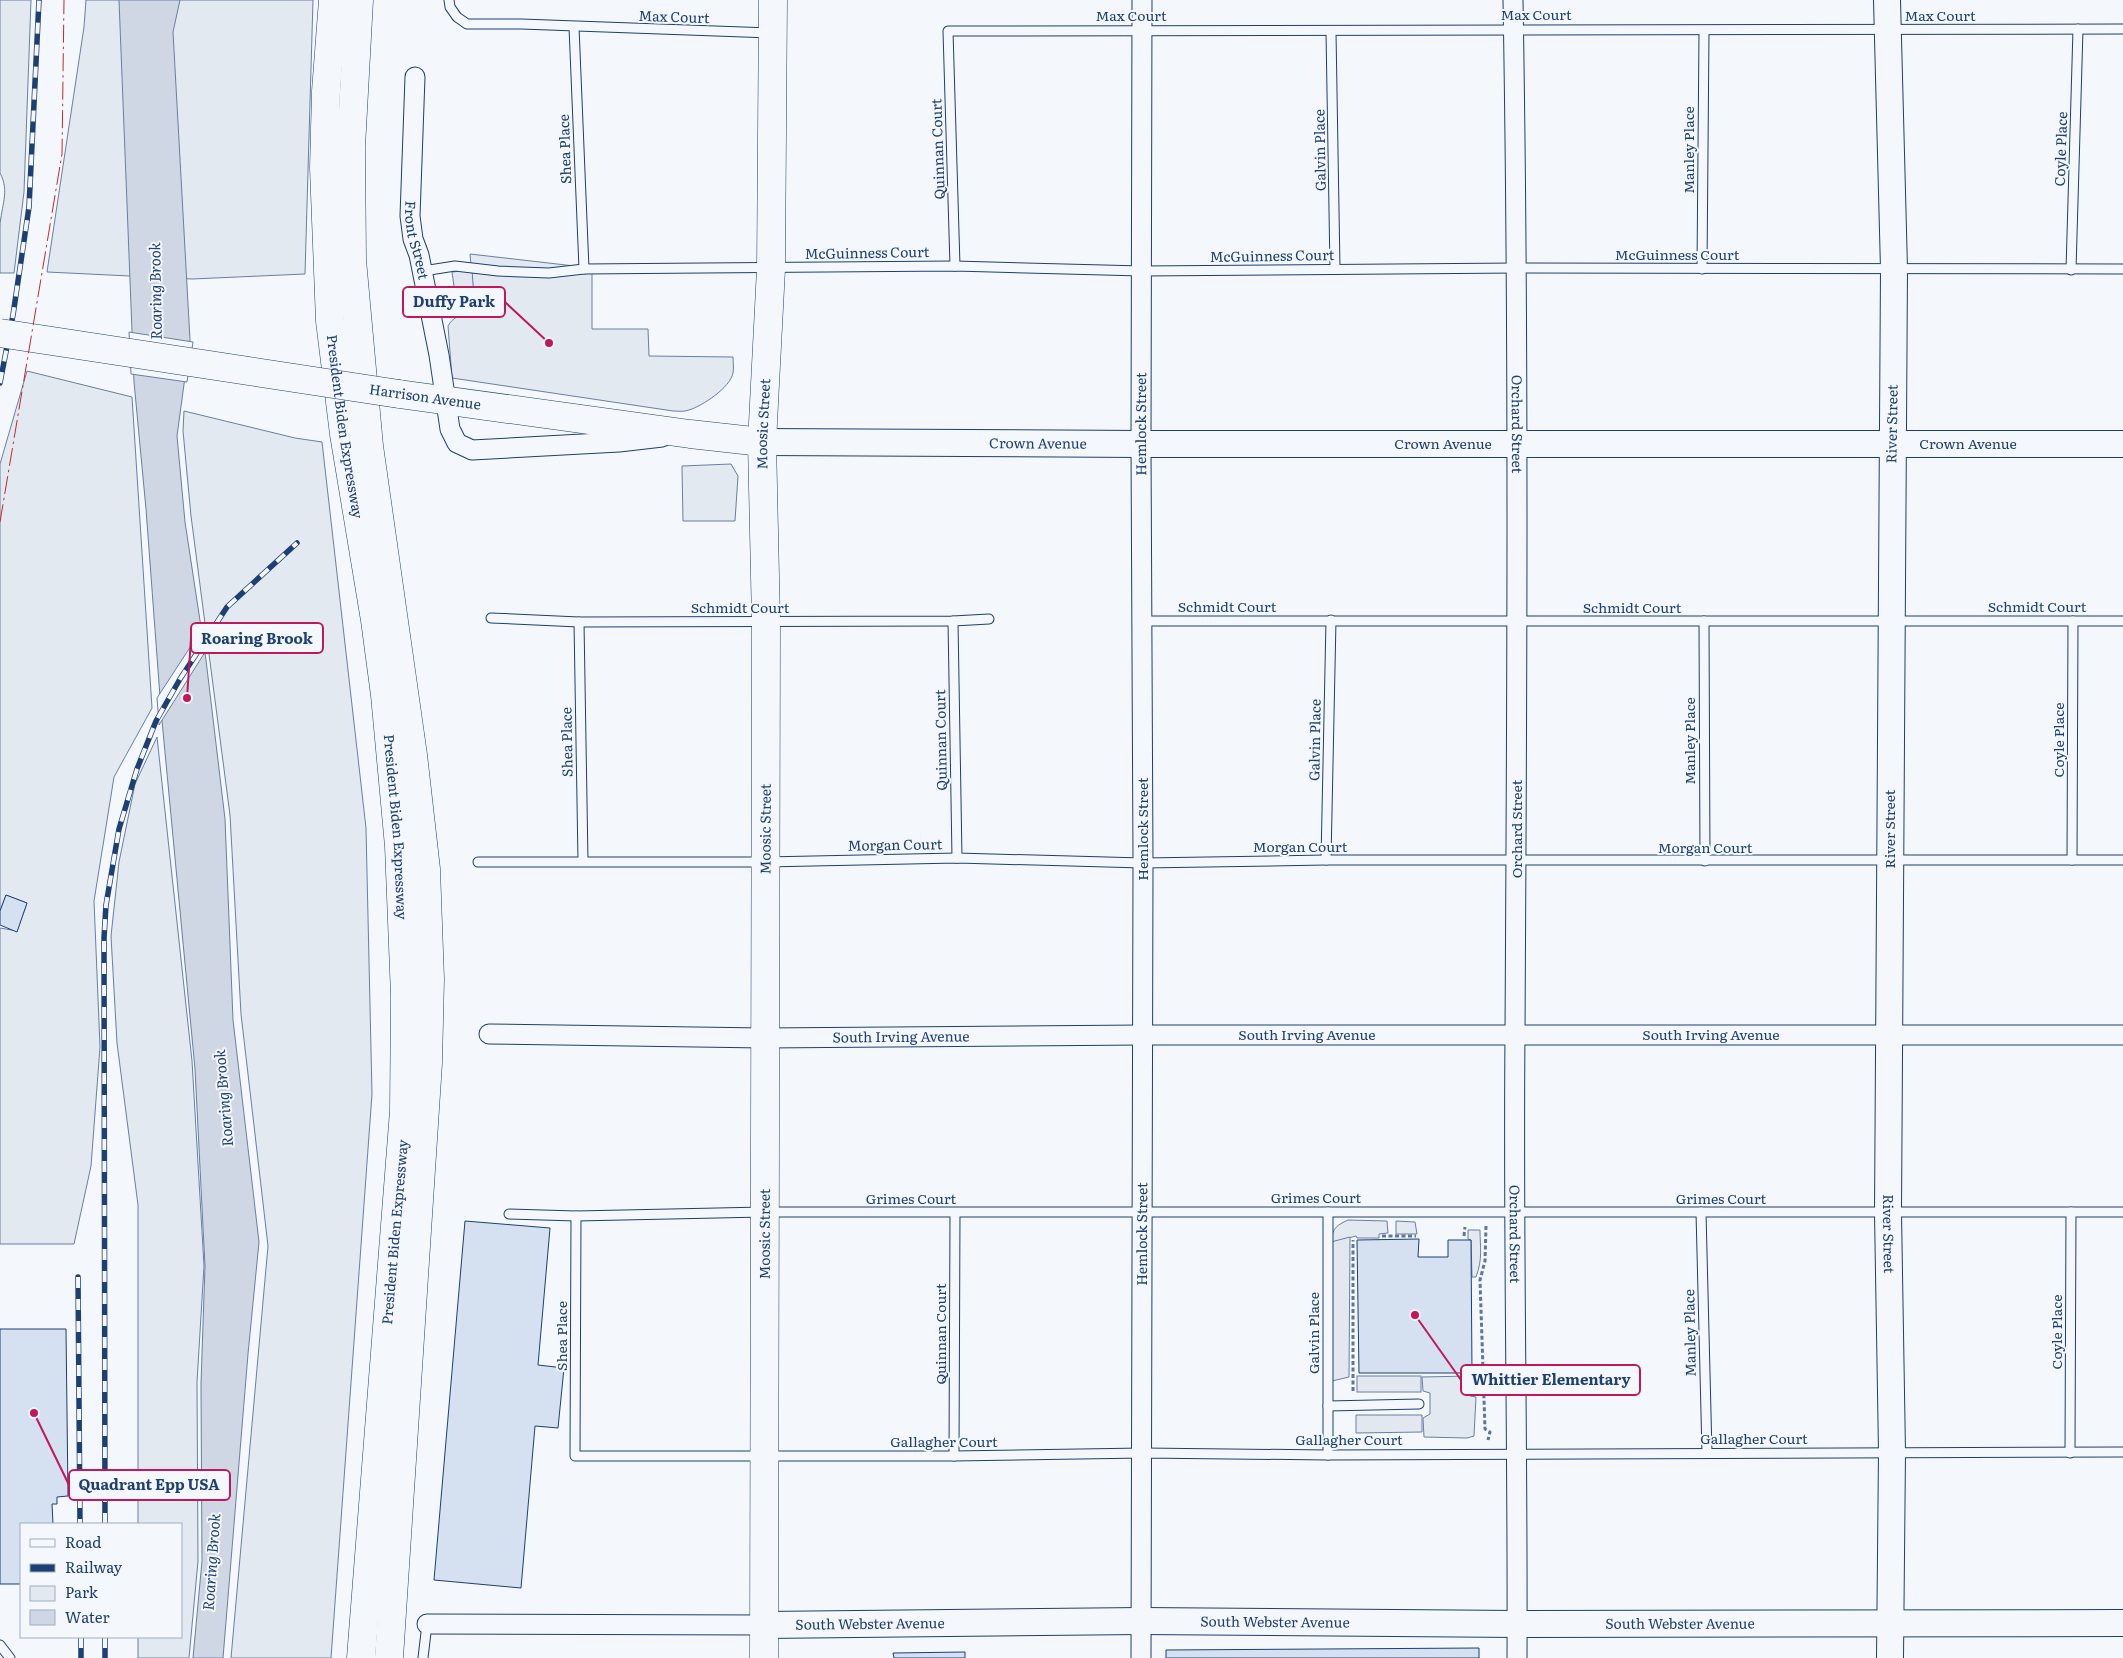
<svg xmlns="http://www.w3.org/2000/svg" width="2123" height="1658" viewBox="0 0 2123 1658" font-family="Literata,serif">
<rect width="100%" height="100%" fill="#f4f7fb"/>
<!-- green -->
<g fill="#e3e9f0" stroke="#687fa3">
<path d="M 0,0 L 31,0 L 24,192 L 14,273 L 0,273 C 0,257 0,241 0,226 C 1,207 10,191 0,173 Z"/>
<path d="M 86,0 L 313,0 L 305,274 L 192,279 L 47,272 L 84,27 Z"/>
<path d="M 470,254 L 592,268 L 592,329 L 648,329 L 649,356 L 733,357 C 733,362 734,368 733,373 C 730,388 702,406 689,410 C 684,412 678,411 673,411 L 452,378 L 448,326 C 454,315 464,314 475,310 Z"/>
<path d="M 27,371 L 132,397 L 152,708 L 114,777 L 94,901 L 100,1047 L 91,1166 L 74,1244 L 0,1244 L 0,928 L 17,931 L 27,903 L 6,895 L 0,911 L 0,464 Z"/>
<path d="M 184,411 L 295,438 L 322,442 L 366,828 L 372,1094 L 331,1658 L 231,1658 L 268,1246 L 241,1014 L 230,815 L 191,516 L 183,431 Z"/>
<path d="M 731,464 L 738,476 L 735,521 L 683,521 L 682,466 Z"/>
<path d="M 157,737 L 192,1061 L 204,1266 L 197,1382 L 198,1561 L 189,1658 L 138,1658 L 138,1637 L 181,1637 L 181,1524 L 138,1524 L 138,1205 L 117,1043 L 111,936 L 119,862 L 135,784 Z"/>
<path d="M 1348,1220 L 1387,1221 L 1388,1233 L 1379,1234 L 1379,1238 L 1357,1238 L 1356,1236 L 1333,1242 L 1331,1240 C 1333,1228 1337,1225 1348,1220 Z"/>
<path d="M 1396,1221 L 1415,1222 L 1417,1234 L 1396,1234 Z"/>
<path d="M 1468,1230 L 1480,1230 C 1480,1248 1483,1258 1476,1277 L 1472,1277 L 1471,1240 L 1468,1239 Z"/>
<path d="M 1469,1376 L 1470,1396 L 1476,1397 L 1474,1436 L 1467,1438 L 1424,1437 L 1423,1418 L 1430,1414 L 1430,1393 L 1423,1391 L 1422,1377 Z"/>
</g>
<!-- parking -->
<g fill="#e3e8f0" stroke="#687fa3">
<path d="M 472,270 L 475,311 L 458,315 L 452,272 Z"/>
<path d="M 1350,1237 L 1349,1377 L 1332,1381 L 1331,1242 Z"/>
<rect x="1357" y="1376" width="64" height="16"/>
<path d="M 1356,1415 L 1422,1415 L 1422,1432 L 1356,1433 Z"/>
</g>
<!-- water -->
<path fill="#cfd7e4" stroke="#687fa3" d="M 119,0 L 180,0 L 173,32 L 190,340 L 177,436 L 185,522 L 206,660 L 225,819 L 233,1020 L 259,1242 L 248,1354 L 223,1658 L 193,1658 L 202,1561 L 201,1384 L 205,1266 L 195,1069 L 161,710 L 146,509 L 134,382 Z"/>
<!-- pier -->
<g fill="#f4f7fb" stroke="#687fa3">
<path d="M 129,332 L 193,342 L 187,382 L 131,374 Z"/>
<path d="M 204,626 L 207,649 L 159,725 L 157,698 Z"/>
</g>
<!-- building -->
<g fill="#d5e0f0" stroke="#1d3f73">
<path d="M 6,895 L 27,903 L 17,932 L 0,925 L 0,911 Z"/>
<path d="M 465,1221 L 550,1228 L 538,1365 L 564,1368 L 558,1428 L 535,1426 L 521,1588 L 434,1580 Z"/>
<path d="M 1419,1239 L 1418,1257 L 1448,1257 L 1448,1240 L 1471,1240 L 1472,1373 L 1359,1373 L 1357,1240 Z"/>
<path d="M 0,1329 L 66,1329 L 68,1496 L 57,1497 L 57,1504 L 52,1504 L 53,1524 L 21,1524 L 21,1584 L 0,1584 Z"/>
<path d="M 1479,1648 L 1479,1658 L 1166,1658 L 1166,1650 Z"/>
<path d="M 965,1652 L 965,1658 L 894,1658 L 893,1653 Z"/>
</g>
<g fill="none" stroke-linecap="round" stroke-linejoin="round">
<!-- lane casing -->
<g stroke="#1d3f73" stroke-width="11">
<g id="lane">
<path d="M 449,0 L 450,7 L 457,17 L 467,24 L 521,24 L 771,33"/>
<path d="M 574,27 L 584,269"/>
<path d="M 1331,32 L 1335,269"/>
<path d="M 955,266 L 948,31 L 2123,29"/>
<path d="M 1702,269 L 1704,31"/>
<path d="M 2071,270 L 2078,29"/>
<path d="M 423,271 L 455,266 L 498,271 L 549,273 L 584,269 L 955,266 L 1142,271 L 1517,268 L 2123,269"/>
<path d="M 491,618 L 579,622 L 953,621 L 989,619"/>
<path d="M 953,621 L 957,858"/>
<path d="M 1142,621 L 2123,621"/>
<path d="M 1704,621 L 1705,861"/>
<path d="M 579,622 L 583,861"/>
<path d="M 1326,860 L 1331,620"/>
<path d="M 2072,860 L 2073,621"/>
<path d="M 478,862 L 765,862 L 957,858 L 1143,863 L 1326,860 L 2123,860"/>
<path d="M 1701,1212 L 1707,1453"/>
<path d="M 509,1214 L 576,1216 L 764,1212 L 2123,1212"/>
<path d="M 576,1216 L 575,1456 L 954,1456 L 1143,1453 L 1328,1455 L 2123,1452"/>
<path d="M 1328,1406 L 1419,1404"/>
<path d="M 2070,1453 L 2071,1212"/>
<path d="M 1328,1455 L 1328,1212"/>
<path d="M 954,1456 L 955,1213"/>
<path d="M 0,1645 L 10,1658"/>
<path d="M 423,1658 L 427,1624"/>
</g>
</g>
<!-- street casing -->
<g stroke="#1d3f73" stroke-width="21">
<g id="street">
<path id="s1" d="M 1513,0 C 1519,344 1517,689 1515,1033 C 1513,1241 1518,1450 1517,1658"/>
<path id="s2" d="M 415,77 L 410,216 L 413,239 L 419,255 L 439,355 L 450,429 L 457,443 L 472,450 L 619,442 L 662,437"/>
<path id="s3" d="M 489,1034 L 764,1038 L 1142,1035 L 2123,1035"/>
<path d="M 427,1624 L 764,1625"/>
<path id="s4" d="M 1141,1658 L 1143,863 L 1141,444 L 1142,0"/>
</g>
</g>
<!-- secondary casing -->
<g stroke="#1d3f73" stroke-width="28">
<g id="secondary">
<path id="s5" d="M 1887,0 L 1894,269 L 1888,1213 L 1892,1452 L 1890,1658"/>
<path id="s6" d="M 762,442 L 1141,444 L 2123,444"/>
<path id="s7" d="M 764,1625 L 1141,1621 L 1518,1624 L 2123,1623"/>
</g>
</g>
<!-- primary casing -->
<g stroke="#1d3f73" stroke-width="29">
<g id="primary">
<path d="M 399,394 L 690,434 L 762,442"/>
<path id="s8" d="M 764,1658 L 766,621 L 762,442 L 771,269 L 773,0"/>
</g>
</g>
<!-- highway casing -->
<g stroke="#1d3f73" stroke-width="29">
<g id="highway">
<path id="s9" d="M 333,0 L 326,91 L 324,168 L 330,321 L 344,434 L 375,620 L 385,695 L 399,846 L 405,996 L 404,1111 L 361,1658"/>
<path d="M 359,0 L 351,147 L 352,260 L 369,446 L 413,755 L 426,869 L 430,979 L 428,1063 L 389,1658"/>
</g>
</g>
<!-- path -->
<g stroke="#5e769c" stroke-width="3" stroke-dasharray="4 2.5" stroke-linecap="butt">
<path d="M 1486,1226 L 1485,1261 L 1480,1280 L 1485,1429 L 1490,1432 L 1488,1440"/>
<path d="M 1382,1236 L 1416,1236"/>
<path d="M 1464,1236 L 1465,1227"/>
<path d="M 1353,1391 L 1353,1240"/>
</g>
<!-- lane -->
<use href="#lane" stroke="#f4f7fb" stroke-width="9"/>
<!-- street -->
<use href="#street" stroke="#f4f7fb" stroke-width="19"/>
<!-- secondary -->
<use href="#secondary" stroke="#f4f7fb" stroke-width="26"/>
<!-- primary -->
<use href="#primary" stroke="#f4f7fb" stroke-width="28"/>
<!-- highway -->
<use href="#highway" stroke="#f4f7fb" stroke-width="28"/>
<!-- rail casing -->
<g stroke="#1d3f73" stroke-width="5.5">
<g id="rail">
<path d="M 0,383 L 13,315 L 29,207 L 39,0"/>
<path d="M 78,1277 L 80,1524"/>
<path d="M 105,1524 L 104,938 L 106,905 L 119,829 L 137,769 L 156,721 L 180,679 L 227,607 L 297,543"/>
<path d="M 81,1637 L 81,1658"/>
<path d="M 105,1637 L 105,1658"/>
</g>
</g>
<!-- rail -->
<use href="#rail" stroke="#f4f7fb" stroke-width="4" stroke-dasharray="11" stroke-linecap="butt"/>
<!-- primary-bridge casing -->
<g stroke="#1d3f73" stroke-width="29" stroke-linecap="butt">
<path id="primary-bridge" d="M 0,333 L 399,394"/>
</g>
<!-- primary-bridge -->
<use href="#primary-bridge" stroke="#f4f7fb" stroke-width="28"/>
<!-- power -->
<path stroke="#c62828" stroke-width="1" stroke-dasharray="18 4 2.5 4" stroke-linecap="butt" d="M 0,522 L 62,154 L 64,0"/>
</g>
<g text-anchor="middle" stroke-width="4" stroke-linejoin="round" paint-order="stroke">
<!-- street labels -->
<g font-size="14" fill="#1d3f73" stroke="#f4f7fb">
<text x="1536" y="20">Max Court</text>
<text x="1131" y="21">Max Court</text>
<text x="1940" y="21">Max Court</text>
<text transform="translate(674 17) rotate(2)" y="5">Max Court</text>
<text transform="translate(565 149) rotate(-92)" y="5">Shea Place</text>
<text transform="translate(938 149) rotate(-92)" y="5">Quinnan Court</text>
<text transform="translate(2061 149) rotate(-88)" y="5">Coyle Place</text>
<text transform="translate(1320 150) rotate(-91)" y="5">Galvin Place</text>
<text transform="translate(1689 150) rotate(-90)" y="5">Manley Place</text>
<text dy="5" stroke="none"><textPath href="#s2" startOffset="164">Front Street</textPath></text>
<text transform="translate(867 253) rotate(-1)" y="5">McGuinness Court</text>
<text x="1677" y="260">McGuinness Court</text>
<text transform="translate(1272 256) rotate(-1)" y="5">McGuinness Court</text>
<text transform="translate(425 397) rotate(8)" y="5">Harrison Avenue</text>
<text dy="5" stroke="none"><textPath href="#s8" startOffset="1234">Moosic Street</textPath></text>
<text dy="5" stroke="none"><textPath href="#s4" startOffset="1234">Hemlock Street</textPath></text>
<text dy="5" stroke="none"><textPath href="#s1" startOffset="424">Orchard Street</textPath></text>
<text transform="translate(1892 424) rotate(-89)" y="5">River Street</text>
<text dy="5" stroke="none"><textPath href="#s9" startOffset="428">President Biden Expressway</textPath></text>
<text dy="5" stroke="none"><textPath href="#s6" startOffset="276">Crown Avenue</textPath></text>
<text dy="5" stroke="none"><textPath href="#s6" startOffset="681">Crown Avenue</textPath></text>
<text dy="5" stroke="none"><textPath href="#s6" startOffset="1206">Crown Avenue</textPath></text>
<text x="1227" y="612">Schmidt Court</text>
<text x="2037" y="612">Schmidt Court</text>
<text x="740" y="613">Schmidt Court</text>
<text x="1632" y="613">Schmidt Court</text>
<text transform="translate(941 740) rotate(-91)" y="5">Quinnan Court</text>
<text transform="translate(1315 740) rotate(-89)" y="5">Galvin Place</text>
<text transform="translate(2059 740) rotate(-90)" y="5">Coyle Place</text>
<text transform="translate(1690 741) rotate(-90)" y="5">Manley Place</text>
<text transform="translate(567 742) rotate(-91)" y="5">Shea Place</text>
<text dy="5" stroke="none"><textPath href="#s9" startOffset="832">President Biden Expressway</textPath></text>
<text dy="5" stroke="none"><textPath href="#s8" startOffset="829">Moosic Street</textPath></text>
<text transform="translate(1143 829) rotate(-90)" y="5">Hemlock Street</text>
<text transform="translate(1517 829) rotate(-90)" y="5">Orchard Street</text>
<text transform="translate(1890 829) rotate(-90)" y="5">River Street</text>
<text transform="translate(895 845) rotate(-1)" y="5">Morgan Court</text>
<text x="1300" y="852">Morgan Court</text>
<text x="1705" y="853">Morgan Court</text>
<text dy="5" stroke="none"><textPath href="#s3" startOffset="818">South Irving Avenue</textPath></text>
<text dy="5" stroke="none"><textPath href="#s3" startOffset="1222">South Irving Avenue</textPath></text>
<text dy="5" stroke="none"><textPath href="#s3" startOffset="412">South Irving Avenue</textPath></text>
<text x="1316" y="1203">Grimes Court</text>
<text x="911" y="1204">Grimes Court</text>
<text x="1721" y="1204">Grimes Court</text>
<text transform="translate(395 1232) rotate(-85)" y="5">President Biden Expressway</text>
<text dy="5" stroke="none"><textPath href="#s8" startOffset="424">Moosic Street</textPath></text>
<text dy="5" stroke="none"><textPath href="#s4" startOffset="424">Hemlock Street</textPath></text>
<text dy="5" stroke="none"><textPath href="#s1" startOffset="1234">Orchard Street</textPath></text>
<text dy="5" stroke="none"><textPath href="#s5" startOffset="1234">River Street</textPath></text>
<text transform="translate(2057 1332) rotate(-90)" y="5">Coyle Place</text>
<text transform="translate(1314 1333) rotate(-90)" y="5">Galvin Place</text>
<text transform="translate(1690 1333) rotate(-91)" y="5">Manley Place</text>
<text transform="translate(941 1334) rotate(-90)" y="5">Quinnan Court</text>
<text transform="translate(562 1336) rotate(-90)" y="5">Shea Place</text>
<text x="1754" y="1444">Gallagher Court</text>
<text x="1349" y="1445">Gallagher Court</text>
<text x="944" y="1447">Gallagher Court</text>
<text dy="5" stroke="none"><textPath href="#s7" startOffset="511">South Webster Avenue</textPath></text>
<text dy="5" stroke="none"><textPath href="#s7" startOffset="106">South Webster Avenue</textPath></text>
<text dy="5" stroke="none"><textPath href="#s7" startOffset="916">South Webster Avenue</textPath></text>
</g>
<!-- water labels -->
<g font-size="15" font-style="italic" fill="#1d3f73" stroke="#f4f7fb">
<text transform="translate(156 291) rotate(-91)" y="5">Roaring Brook</text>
<text transform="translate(224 1098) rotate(-95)" y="5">Roaring Brook</text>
<text transform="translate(212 1562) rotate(-86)" y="5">Roaring Brook</text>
</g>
</g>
<!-- callouts -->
<path fill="none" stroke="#c2185b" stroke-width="2" d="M549 343L505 302M187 698L191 638M1415 1315L1461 1380M34 1413L69 1485"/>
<g fill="#c2185b" stroke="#f4f7fb" stroke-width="2">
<circle cx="549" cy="343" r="5"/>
<circle cx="187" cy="698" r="5"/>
<circle cx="1415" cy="1315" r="5"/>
<circle cx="34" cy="1413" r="5"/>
</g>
<g fill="#f4f7fb" stroke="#c2185b" stroke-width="2">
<rect x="403" y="287" width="102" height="30" rx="5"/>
<rect x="191" y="623" width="132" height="30" rx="5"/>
<rect x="1461" y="1365" width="179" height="30" rx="5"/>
<rect x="69" y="1470" width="161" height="30" rx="5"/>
</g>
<g font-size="15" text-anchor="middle" font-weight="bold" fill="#1d3f73">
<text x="454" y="307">Duffy Park</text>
<text x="257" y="644">Roaring Brook</text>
<text x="1551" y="1385">Whittier Elementary</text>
<text x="149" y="1490">Quadrant Epp USA</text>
</g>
<!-- legend -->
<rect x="20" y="1523" width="162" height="115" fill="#f4f7fb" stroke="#9eadc5"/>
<rect x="30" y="1539" width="25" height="8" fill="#f4f7fb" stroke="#9eadc5"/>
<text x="65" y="1548" font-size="15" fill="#1d3f73">Road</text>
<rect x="30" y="1564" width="25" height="8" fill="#1d3f73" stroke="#9eadc5"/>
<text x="65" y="1573" font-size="15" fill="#1d3f73">Railway</text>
<rect x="30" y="1586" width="25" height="15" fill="#e3e9f0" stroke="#9eadc5"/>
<text x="65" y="1598" font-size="15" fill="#1d3f73">Park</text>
<rect x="30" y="1610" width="25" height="15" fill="#cfd7e4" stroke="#9eadc5"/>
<text x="65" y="1623" font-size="15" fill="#1d3f73">Water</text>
</svg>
